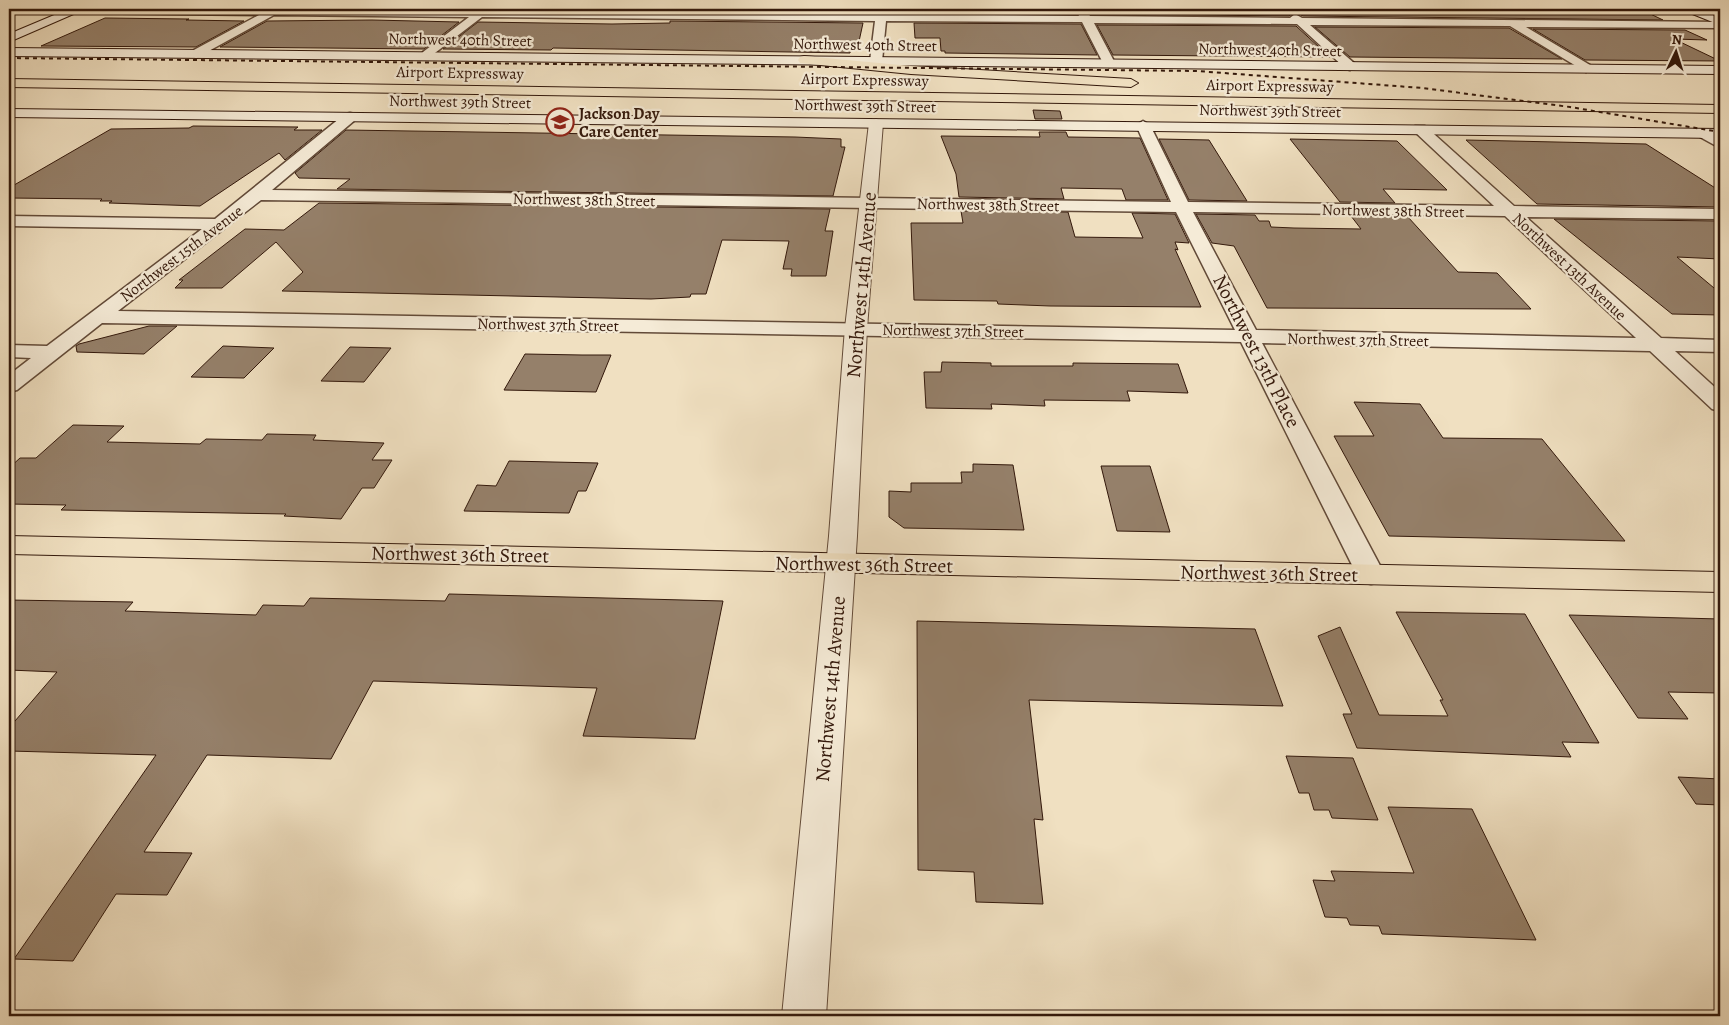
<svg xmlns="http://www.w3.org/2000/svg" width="1729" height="1025" viewBox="0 0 1729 1025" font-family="Alegreya,serif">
<rect width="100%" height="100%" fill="#f0e0c1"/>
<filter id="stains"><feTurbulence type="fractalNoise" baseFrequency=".004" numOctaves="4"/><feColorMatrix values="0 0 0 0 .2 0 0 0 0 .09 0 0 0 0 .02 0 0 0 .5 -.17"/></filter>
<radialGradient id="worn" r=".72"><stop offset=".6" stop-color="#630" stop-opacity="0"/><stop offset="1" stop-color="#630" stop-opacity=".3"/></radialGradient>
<!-- building -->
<g fill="#95806a" stroke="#33180b">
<path d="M 670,9 L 866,9 L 865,12 L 670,11 Z"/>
<path d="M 913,9 L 1074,9 L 1076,14 L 913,12 Z"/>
<path d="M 1088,9 L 1640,9 L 1663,20 L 1303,16 L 1295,12 L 1289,16 L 1091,14 Z"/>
<path d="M 105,18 L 189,19 L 186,20 L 244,21 L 196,47 L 41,46 Z"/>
<path d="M 372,20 L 459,22 L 424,49 L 220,47 L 267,21 Z"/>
<path d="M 670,21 L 863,23 L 858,46 L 851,46 L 850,53 L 553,48 L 551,50 L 443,49 L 478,22 L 612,24 L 670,23 Z"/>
<path d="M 914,23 L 1081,24 L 1097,55 L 945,53 L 945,51 L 941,51 L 940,38 L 915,38 Z"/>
<path d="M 1097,25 L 1296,26 L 1330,57 L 1113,55 Z"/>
<path d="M 1315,27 L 1509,28 L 1562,59 L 1350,57 Z"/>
<path d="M 1533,29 L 1685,30 L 1707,40 L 1674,39 L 1720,61 L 1585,60 Z"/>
<path d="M 1033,110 L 1060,111 L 1062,119 L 1035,119 Z"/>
<path d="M 193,126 L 298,127 L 294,130 L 322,130 L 285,160 L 279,153 L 200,206 L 109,203 L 112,201 L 100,201 L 102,199 L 9,198 L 9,188 L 111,129 L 189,128 Z"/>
<path d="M 346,130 L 795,137 L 841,139 L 841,147 L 845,147 L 833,196 L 337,189 L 350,179 L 299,178 L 295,173 Z"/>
<path d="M 1039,132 L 1066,132 L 1068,137 L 1140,138 L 1168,200 L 1126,200 L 1122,189 L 1061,188 L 1064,199 L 959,197 L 956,174 L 941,136 L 1040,137 Z"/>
<path d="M 1159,139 L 1209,140 L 1247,201 L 1189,200 Z"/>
<path d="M 1290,139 L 1397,141 L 1447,190 L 1383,189 L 1395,203 L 1340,202 Z"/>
<path d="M 1466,140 L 1646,144 L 1720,191 L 1720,207 L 1537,204 Z"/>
<path d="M 319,203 L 830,209 L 825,231 L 833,231 L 826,276 L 791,276 L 792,269 L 783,269 L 789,241 L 722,240 L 706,294 L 691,294 L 690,297 L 651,299 L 282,291 L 303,272 L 276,242 L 222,288 L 175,288 L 183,280 L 179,280 L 245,229 L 284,230 Z"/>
<path d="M 961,211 L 1068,212 L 1075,237 L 1143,238 L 1132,213 L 1175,214 L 1189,243 L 1175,242 L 1178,250 L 1175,249 L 1201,307 L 1050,306 L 998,304 L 997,301 L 914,300 L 911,223 L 963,223 Z"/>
<path d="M 1196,214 L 1255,215 L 1259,221 L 1269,221 L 1271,227 L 1294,228 L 1361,229 L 1351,216 L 1408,217 L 1458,272 L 1497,273 L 1531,309 L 1267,308 L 1234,246 L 1212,243 Z"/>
<path d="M 1554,219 L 1720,221 L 1720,259 L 1677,257 L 1720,293 L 1720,315 L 1672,314 Z"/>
<path d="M 149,326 L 177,326 L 144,354 L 77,352 L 76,346 L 79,344 Z"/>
<path d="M 223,346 L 274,348 L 244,378 L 191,377 Z"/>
<path d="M 350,347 L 391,348 L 364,382 L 321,381 Z"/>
<path d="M 525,354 L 582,355 L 611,355 L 596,392 L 504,390 Z"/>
<path d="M 942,362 L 991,363 L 991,366 L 1073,366 L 1073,363 L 1178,364 L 1188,393 L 1127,391 L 1130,401 L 1044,400 L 1045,406 L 991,404 L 992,409 L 926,408 L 924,372 L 941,372 Z"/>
<path d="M 1354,402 L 1420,404 L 1443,438 L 1542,439 L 1625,541 L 1389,536 L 1334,436 L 1374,436 Z"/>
<path d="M 73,425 L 124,426 L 107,442 L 200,444 L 206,439 L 262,440 L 267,434 L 316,435 L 313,440 L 384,443 L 372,460 L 392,460 L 374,488 L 362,488 L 341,519 L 284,516 L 286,514 L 61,510 L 66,505 L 9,504 L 9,468 L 20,458 L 36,458 Z"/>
<path d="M 509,461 L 598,463 L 586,491 L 578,491 L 569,513 L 464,511 L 477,485 L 496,486 Z"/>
<path d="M 973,464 L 1013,465 L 1024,530 L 904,528 L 889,517 L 889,491 L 911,492 L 911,483 L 962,483 L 961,472 L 973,472 Z"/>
<path d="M 1101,466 L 1150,466 L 1170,532 L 1117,531 Z"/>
<path d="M 449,594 L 723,601 L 695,739 L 583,736 L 597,688 L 373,681 L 331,759 L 207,755 L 144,852 L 192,853 L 167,895 L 116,894 L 73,961 L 14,959 L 156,755 L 9,751 L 9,728 L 57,672 L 9,670 L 9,600 L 133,602 L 125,611 L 256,615 L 263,605 L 304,606 L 310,598 L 445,601 Z"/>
<path d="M 1396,612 L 1525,614 L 1599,743 L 1562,742 L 1571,757 L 1357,748 L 1343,714 L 1352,714 L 1318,636 L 1340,627 L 1379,715 L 1448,716 L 1440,700 L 1443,700 Z"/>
<path d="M 1569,615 L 1720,619 L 1720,693 L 1668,692 L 1688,719 L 1638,718 Z"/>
<path d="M 917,621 L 1255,629 L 1283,706 L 1029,700 L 1043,820 L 1034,819 L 1043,904 L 976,902 L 974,872 L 918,870 Z"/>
<path d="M 1286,756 L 1353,758 L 1378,820 L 1332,818 L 1329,810 L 1314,810 L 1309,793 L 1299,793 Z"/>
<path d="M 1678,777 L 1720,779 L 1720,805 L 1696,804 Z"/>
<path d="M 1388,807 L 1472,809 L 1536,940 L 1382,934 L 1379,926 L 1350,925 L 1347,918 L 1325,917 L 1313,880 L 1335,881 L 1331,871 L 1414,873 Z"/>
</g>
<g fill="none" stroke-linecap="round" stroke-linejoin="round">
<!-- minor casing -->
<g stroke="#624a38" stroke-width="3">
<g id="minor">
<path d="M 71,9 L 487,9 L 488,11 L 876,14 L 877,9 L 887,9 L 887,14 L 1079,16 L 1076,9 L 1086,9 L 1090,16 L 1290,18 L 1295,14 L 1302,18 L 1720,22 L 1720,28 L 1526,27 L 1590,65 L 1592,68 L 1586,72 L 1510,26 L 1310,25 L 1354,63 L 1356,66 L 1350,70 L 1346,69 L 1297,24 L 1094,23 L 1115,63 L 1109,67 L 1103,63 L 1082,22 L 886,21 L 882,61 L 876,65 L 870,61 L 875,21 L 482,17 L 427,59 L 423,58 L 421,55 L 423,52 L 469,17 L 274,15 L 196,58 L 190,54 L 192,51 L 259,15 L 75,13 L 71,12 Z"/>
<path d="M 350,113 L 355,114 L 357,117 L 355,120 L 272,190 L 1171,202 L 1136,125 L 1143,121 L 1150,125 L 1188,202 L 1494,206 L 1415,132 L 1413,129 L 1415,126 L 1425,126 L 1514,206 L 1720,209 L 1720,219 L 1526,217 L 1661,338 L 1720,340 L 1720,352 L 1675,351 L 1720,392 L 1720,411 L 1712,409 L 1650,351 L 1262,343 L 1385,575 L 1381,582 L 1371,584 L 1361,582 L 1357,575 L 1241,342 L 102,323 L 17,390 L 9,392 L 9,375 L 31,358 L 9,357 L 9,345 L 47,346 L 202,229 L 9,226 L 9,216 L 215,219 L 345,114 ZM 261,200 L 1176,212 L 1235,330 L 118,311 ZM 1193,212 L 1505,216 L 1636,338 L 1256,330 Z"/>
<path d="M 1705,130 L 1720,138 L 1720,148 L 1700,137 L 1698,134 Z"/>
</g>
</g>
<!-- tertiary casing -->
<g stroke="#624a38" stroke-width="2">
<path id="tertiary" d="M 876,119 L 883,123 L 867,328 L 857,536 L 826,1016 L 782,1016 L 829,536 L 845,328 L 869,123 Z"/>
</g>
<!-- secondary casing -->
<g stroke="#33180b" stroke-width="2">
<g id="secondary">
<path d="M 9,9 L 85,9 L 9,42 L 9,34 L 59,13 L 9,13 Z"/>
<path d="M 1684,9 L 1698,9 L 1720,18 L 1720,25 L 1685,11 Z"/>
<path d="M 9,48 L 1720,66 L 1720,74 L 9,56 Z"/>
<path d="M 9,109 L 1720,129 L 1720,138 L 9,117 Z"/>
</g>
</g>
<!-- primary casing -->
<g stroke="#33180b" stroke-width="2">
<path id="primary" d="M 9,536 L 1720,572 L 1720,592 L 9,554 Z"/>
</g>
<!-- motorway casing -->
<g stroke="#33180b" stroke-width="2">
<g id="motorway">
<path d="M 804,56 L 911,66 L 1131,79 L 1138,83 L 1131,87 L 911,74 L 800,63 L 798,60 L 800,57 Z"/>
<path d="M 9,79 L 1720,105 L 1720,113 L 9,87 Z"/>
</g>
</g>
<!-- minor -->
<use href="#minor" fill="#f5ebd7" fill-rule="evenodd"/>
<!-- tertiary -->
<use href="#tertiary" fill="#f5ebd7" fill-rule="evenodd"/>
<!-- secondary -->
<use href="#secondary" fill="#f5ebd7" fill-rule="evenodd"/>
<!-- primary -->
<use href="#primary" fill="#f0e0c1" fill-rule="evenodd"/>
<!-- motorway -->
<use href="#motorway" fill="#f0e0c1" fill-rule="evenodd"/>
<!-- rail -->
<path stroke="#33180b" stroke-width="2" stroke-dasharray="4 4" stroke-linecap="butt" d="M 9,58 L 1197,71 L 1422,88 L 1570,107 L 1720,132"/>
</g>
<!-- icons -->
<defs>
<g id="school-ring" transform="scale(1.4375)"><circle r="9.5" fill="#f5ebd7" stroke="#8f2418" stroke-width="1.5"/><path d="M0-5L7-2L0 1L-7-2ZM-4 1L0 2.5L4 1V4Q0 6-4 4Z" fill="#8f2418"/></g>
</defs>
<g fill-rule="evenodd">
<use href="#school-ring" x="560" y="122"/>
</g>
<g text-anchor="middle" stroke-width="4.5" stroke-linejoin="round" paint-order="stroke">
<!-- far-street labels -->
<g font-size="16" fill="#33180b" stroke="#f5ebd7">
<text transform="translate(460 39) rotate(1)" y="6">Northwest 40th Street</text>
<text transform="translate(865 44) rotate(1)" y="6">Northwest 40th Street</text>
<text transform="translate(1270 49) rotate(1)" y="6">Northwest 40th Street</text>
<text transform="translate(460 72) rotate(1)" y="6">Airport Expressway</text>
<text transform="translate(865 79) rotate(1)" y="6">Airport Expressway</text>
<text transform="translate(1270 85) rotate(1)" y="6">Airport Expressway</text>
<text transform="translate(460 101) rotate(1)" y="6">Northwest 39th Street</text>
<text transform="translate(865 105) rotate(1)" y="6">Northwest 39th Street</text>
<text transform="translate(1270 110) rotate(1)" y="6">Northwest 39th Street</text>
<text transform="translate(584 199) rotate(1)" y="6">Northwest 38th Street</text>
<text transform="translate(988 204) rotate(1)" y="6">Northwest 38th Street</text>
<text transform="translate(1393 210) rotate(1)" y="6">Northwest 38th Street</text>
<text transform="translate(181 253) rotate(-37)" y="6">Northwest 15th Avenue</text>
<text transform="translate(1570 266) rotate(43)" y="6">Northwest 13th Avenue</text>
<text transform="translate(548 324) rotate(1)" y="6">Northwest 37th Street</text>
<text transform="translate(953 330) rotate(1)" y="6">Northwest 37th Street</text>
<text transform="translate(1358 339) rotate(1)" y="6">Northwest 37th Street</text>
</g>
<!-- far-poi labels -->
<g font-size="16" font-weight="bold" fill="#33180b" stroke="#f5ebd7" text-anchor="start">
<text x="579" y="119">Jackson Day<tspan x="579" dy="18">Care Center</tspan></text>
</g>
<!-- street labels -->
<g font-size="20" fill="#33180b" stroke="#f5ebd7">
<text transform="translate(861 285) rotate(-85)" y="7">Northwest 14th Avenue</text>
<text transform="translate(1257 351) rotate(63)" y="7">Northwest 13th Place</text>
<text transform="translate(460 554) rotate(1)" y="7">Northwest 36th Street</text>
<text transform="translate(864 564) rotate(1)" y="7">Northwest 36th Street</text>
<text transform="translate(1269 573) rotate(1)" y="7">Northwest 36th Street</text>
<text transform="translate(830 689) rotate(-85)" y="7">Northwest 14th Avenue</text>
</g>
</g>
<!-- margin -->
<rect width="1729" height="1025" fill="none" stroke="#f0e0c1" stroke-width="30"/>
<rect x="10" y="10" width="1709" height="1005" fill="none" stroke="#33180b" stroke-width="2.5"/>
<rect x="15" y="15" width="1699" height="995" fill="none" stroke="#33180b"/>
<!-- north arrow -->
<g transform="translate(1676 52) rotate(4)" stroke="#f5ebd7" stroke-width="4" paint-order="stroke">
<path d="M0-4L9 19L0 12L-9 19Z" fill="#33180b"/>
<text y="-8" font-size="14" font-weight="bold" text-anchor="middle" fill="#33180b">N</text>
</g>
<rect width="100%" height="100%" filter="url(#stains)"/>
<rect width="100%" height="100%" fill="url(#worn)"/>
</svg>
